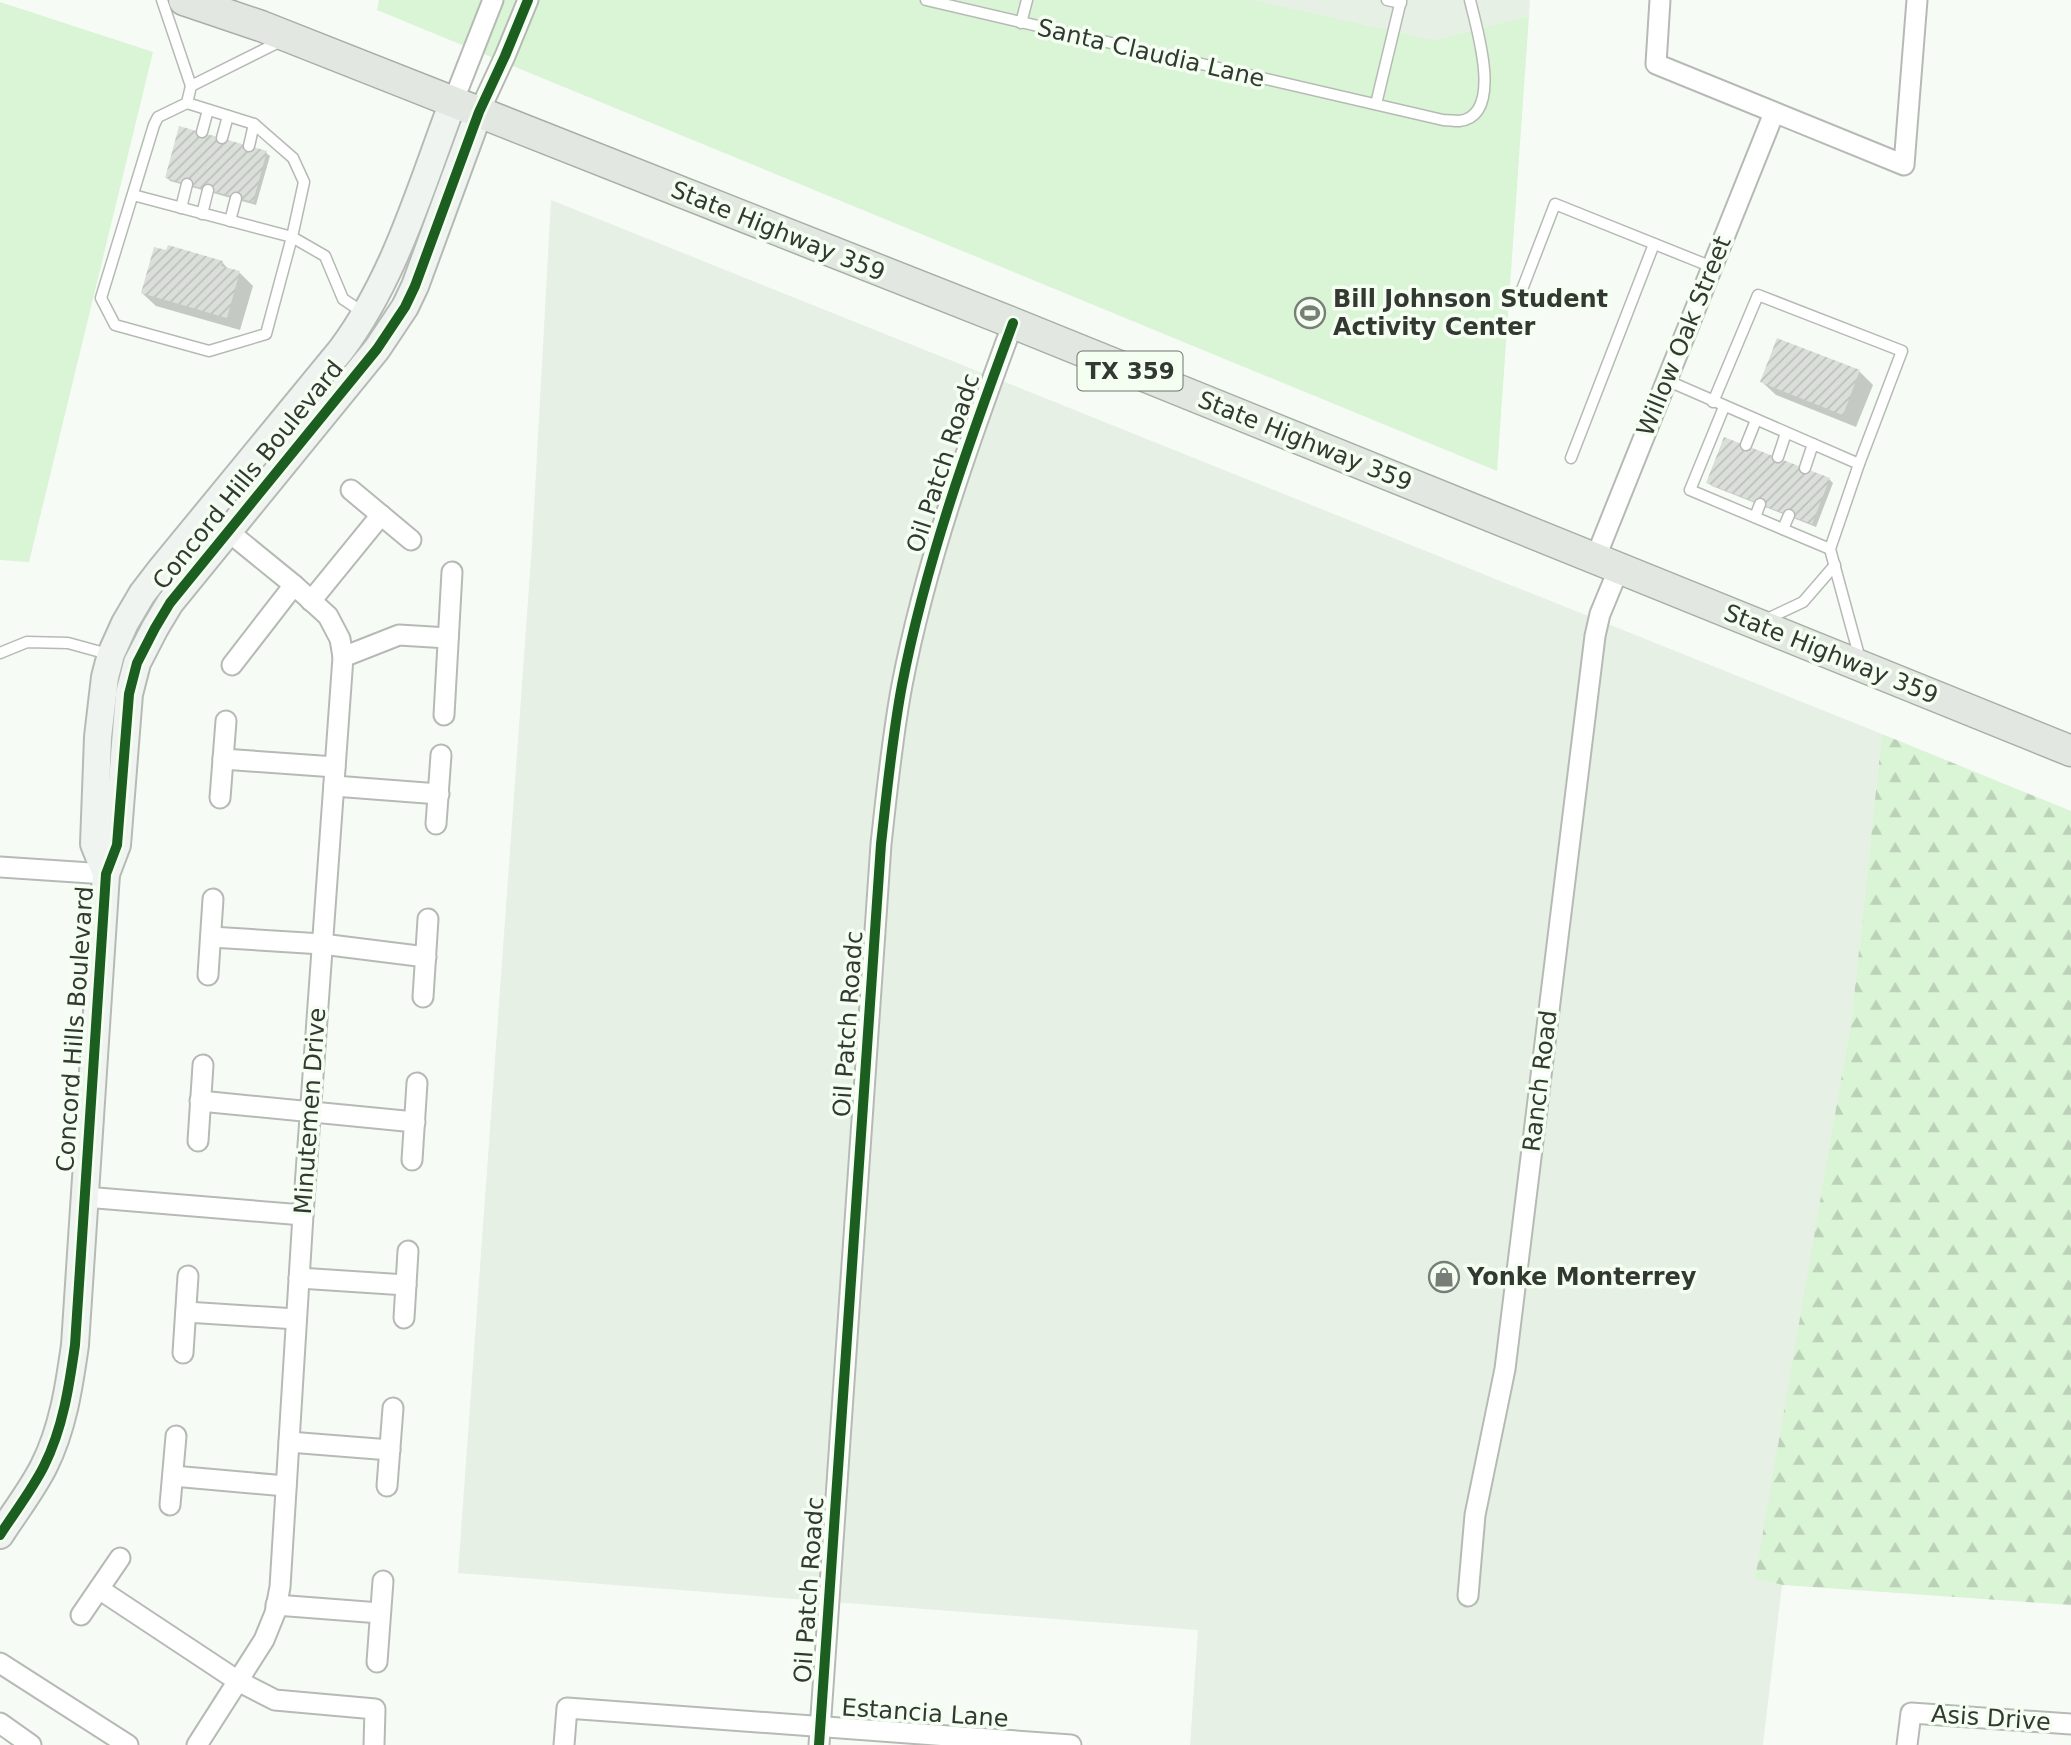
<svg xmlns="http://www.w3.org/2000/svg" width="2071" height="1745" viewBox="0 0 2071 1745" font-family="'DejaVu Sans',sans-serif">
<defs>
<pattern id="forest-firs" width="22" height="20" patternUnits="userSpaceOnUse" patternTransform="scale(1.75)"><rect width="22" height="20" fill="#daf4d6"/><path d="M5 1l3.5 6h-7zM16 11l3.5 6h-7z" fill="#bcd2b8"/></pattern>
<pattern id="building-hatch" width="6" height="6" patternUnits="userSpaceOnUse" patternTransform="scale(1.75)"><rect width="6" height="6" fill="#dbdfda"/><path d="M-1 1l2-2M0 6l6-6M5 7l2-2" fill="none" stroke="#bdc0bc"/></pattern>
</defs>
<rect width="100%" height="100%" fill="#f6fcf5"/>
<!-- built -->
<g fill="#e6f0e4">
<path d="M 1254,0 L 1530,0 L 1529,16 L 1434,40 Z"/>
<path d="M 551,200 L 1882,734 L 1852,1016 L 1756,1579 L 1782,1585 L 1763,1745 L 1190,1745 L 1198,1630 L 458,1573 L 532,545 Z"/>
</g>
<!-- green -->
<g fill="#daf4d6">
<path d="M 379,0 L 1254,0 L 1434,40 L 1529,16 L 1497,471 L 377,10 Z"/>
<path d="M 0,2 L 153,52 L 29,562 L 0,560 Z"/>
</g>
<!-- forest -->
<path fill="url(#forest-firs)" d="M 1882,734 L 2071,811 L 2071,1605 L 1783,1585 L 1755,1579 L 1852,1016 Z"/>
<!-- shadow -->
<g fill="#0003">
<path d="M 266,153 L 270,156 L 256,205 L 170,181 L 167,177 Z"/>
<path d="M 222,262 L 229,270 L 240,273 L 253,286 L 240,330 L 156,306 L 142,293 Z"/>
<path d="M 1778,340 L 1860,372 L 1873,385 L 1856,427 L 1776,395 L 1762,382 Z"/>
<path d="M 1829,479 L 1833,483 L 1816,527 L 1712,486 L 1708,482 Z"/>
</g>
<!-- building -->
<g fill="url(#building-hatch)">
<path d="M 179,126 L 267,151 L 253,202 L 165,178 Z"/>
<path d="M 168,245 L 223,261 L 221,266 L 240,271 L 227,318 L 141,293 L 154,247 L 166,250 Z"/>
<path d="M 1777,338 L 1860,370 L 1843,415 L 1760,382 Z"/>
<path d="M 1724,437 L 1830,478 L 1812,524 L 1706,483 Z"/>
</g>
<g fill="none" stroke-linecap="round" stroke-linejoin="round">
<!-- lane casing -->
<g stroke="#b6bab5" stroke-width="13">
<g id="lane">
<path d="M 162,0 L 191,86 L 187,103"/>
<path d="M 926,0 L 1443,120 C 1448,120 1454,121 1459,121 C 1505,116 1476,27 1470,0"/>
<path d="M 1387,0 L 1401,3"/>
<path d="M 1021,23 L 1027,0"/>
<path d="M 191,86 L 281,41"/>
<path d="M 1376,104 L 1401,0"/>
<path d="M 202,132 L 208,110"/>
<path d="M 222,138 L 228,116"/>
<path d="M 249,146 L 254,124"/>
<path d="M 133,195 L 292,237 L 266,334 L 209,351 L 115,325 L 101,298 L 154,125 L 158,117 L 187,103 L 254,124 L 293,158 L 304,182 L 292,237 L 325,256 L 343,299 L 364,313"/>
<path d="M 181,208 L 187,184"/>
<path d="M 202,214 L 208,190"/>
<path d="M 230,221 L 236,198"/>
<path d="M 1518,300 L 1555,204 L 1712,267"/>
<path d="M 1666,380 L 1859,464 L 1830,549 L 1690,490 L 1724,407"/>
<path d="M 1713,402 L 1758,295 L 1902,351 L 1859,464"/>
<path d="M 1746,445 L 1756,420"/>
<path d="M 1778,457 L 1786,433"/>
<path d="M 1571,458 L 1654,244"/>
<path d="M 1805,468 L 1813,444"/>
<path d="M 1755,517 L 1760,504"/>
<path d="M 1783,529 L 1789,515"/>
<path d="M 1830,549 L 1860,659"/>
<path d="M 1765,620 L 1803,602 L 1835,565"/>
<path d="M 0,653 L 27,642 L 68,643 L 108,654"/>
</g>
</g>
<!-- street casing -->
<g stroke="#b6bab5" stroke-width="23">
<g id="street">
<path d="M 1660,0 L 1656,64 L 1904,165 L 1917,0"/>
<path d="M 453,102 L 493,0"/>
<path d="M 479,112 L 505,56 L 528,0"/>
<path d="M 351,490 L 411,540"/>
<path d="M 1595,559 L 1774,113"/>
<path d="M 311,601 L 381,515"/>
<path d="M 343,657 L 399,635 L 448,638"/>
<path d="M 232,665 L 294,585"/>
<path d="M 444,715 L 452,572"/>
<path d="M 223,759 L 335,767"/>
<path d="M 334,786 L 439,794"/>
<path d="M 220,798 L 226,721"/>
<path d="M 436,824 L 441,755"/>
<path d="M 0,867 L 106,874"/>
<path d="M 211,937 L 322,944 L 426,957"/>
<path d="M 208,975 L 213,899"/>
<path d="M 423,997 L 428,919"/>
<path d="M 200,1101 L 415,1122"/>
<path d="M 198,1141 L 203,1065"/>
<path d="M 412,1160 L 417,1083"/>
<path d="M 85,1197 L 303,1215"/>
<path d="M 299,1278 L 406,1285"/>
<path d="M 186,1312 L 296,1319"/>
<path d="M 404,1318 L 408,1251"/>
<path d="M 183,1353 L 188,1276"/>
<path d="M 289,1442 L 390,1450"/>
<path d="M 173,1476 L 286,1486"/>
<path d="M 387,1486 L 393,1408"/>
<path d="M 170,1505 L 176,1436"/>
<path d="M 99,1589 L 238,1681 L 275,1700 L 375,1709 L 374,1745"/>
<path d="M 1468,1596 L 1475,1515 L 1505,1369 L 1595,636 L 1600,614 L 1619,568"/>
<path d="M 276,1605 L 380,1613"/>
<path d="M 81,1615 L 120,1558"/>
<path d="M 377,1662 L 383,1581"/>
<path d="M 0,1663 L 128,1745"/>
<path d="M 0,1723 L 31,1745"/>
<path d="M 197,1745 L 264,1640 L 275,1613 L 280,1587 L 303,1215 L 343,657 L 340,639 L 328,616 L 294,585 L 208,515"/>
<path d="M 564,1745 L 567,1708 L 1071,1745"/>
<path d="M 819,1745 L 881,844 C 887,791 892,738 902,685 C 926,561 969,442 1013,323"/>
<path d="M 1907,1745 L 1911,1713 L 2071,1724"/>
</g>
</g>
<!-- secondary casing -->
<g stroke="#b6bab5" stroke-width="30">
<g id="secondary">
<path d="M 106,874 L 94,844 L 98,737 L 105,677 L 111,654 L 125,623 L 142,594 L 162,568 L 341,350 C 395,278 421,186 453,102"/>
<path d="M 0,1535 C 14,1513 32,1490 44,1466 C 63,1428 69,1387 75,1345 L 106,874 L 117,845 L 129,694 L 137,663 L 155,628 L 170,603 L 377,349 L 405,307 L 415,286 L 479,112"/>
</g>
</g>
<!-- primary casing -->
<g stroke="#a5b0a3" stroke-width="33">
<path id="primary" d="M 184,0 L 261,26 L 1013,323 L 2071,751"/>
</g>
<!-- lane -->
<use href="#lane" stroke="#fefffe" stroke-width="10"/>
<!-- street -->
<use href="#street" stroke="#fefffe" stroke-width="19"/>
<!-- secondary -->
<use href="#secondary" stroke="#f0f4f0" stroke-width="26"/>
<!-- primary -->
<use href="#primary" stroke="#e2e8e1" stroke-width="30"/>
<!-- cycleway casing -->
<g stroke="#f4fff2" stroke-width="15">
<g id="cycleway">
<path d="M 0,1535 C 14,1513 32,1490 44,1466 C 63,1428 69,1387 75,1345 L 106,874 L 117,845 L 129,694 L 137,663 L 155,628 L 170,603 L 377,349 L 405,307 L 415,286 L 479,112 L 505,56 L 528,0"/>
<path d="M 819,1745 L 881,844 C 887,791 892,738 902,685 C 926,561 969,442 1013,323"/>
</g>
</g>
<!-- cycleway -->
<use href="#cycleway" stroke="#1b5e20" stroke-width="10"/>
</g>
<!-- icons -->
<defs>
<g id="stadium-ring" transform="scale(1.575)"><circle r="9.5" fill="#f4fff2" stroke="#787d77" stroke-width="1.5"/><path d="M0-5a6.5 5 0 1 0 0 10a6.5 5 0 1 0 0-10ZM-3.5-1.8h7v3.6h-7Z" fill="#787d77"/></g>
<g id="shop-ring" transform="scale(1.575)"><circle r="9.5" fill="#f4fff2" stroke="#787d77" stroke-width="1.5"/><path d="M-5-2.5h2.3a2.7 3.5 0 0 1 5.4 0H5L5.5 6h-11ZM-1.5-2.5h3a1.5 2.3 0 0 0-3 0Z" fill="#787d77"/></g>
</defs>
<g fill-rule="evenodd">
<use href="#stadium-ring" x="1310" y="313"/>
<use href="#shop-ring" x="1444" y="1277"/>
</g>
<g text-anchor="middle" stroke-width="7" stroke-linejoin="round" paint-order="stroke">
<!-- shield labels -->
<rect fill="#f4fff2" stroke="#6e746c" stroke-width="2" x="1077.5" y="351.5" width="105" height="39" rx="5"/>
<g font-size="23" font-weight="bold" fill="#343833">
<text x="1130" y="379">TX 359</text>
</g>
<!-- street labels -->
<g font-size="24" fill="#343833" stroke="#f4fff2">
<text transform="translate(1151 53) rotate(13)" y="8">Santa Claudia Lane</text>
<text transform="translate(778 231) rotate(22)" y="8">State Highway 359</text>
<text transform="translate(1684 336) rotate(-68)" y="8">Willow Oak Street</text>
<text transform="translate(1305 441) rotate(22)" y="8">State Highway 359</text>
<text transform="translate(943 463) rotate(-72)" y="8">Oil Patch Roadc</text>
<text transform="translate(248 475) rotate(-51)" y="8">Concord Hills Boulevard</text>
<text transform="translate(1831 654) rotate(22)" y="8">State Highway 359</text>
<text transform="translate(848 1024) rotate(-86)" y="8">Oil Patch Roadc</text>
<text transform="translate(75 1029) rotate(-86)" y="8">Concord Hills Boulevard</text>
<text transform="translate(1540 1081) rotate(-83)" y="8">Ranch Road</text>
<text transform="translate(310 1111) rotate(-86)" y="8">Minutemen Drive</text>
<text transform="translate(809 1590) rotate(-86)" y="8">Oil Patch Roadc</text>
<text transform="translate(925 1713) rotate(4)" y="8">Estancia Lane</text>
<text transform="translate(1991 1718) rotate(4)" y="8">Asis Drive</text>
</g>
<!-- poi labels -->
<g font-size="24" font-weight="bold" fill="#343833" stroke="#f4fff2" text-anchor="start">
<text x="1333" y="307">Bill Johnson Student<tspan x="1333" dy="28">Activity Center</tspan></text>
<text x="1467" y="1285">Yonke Monterrey</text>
</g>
</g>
</svg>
